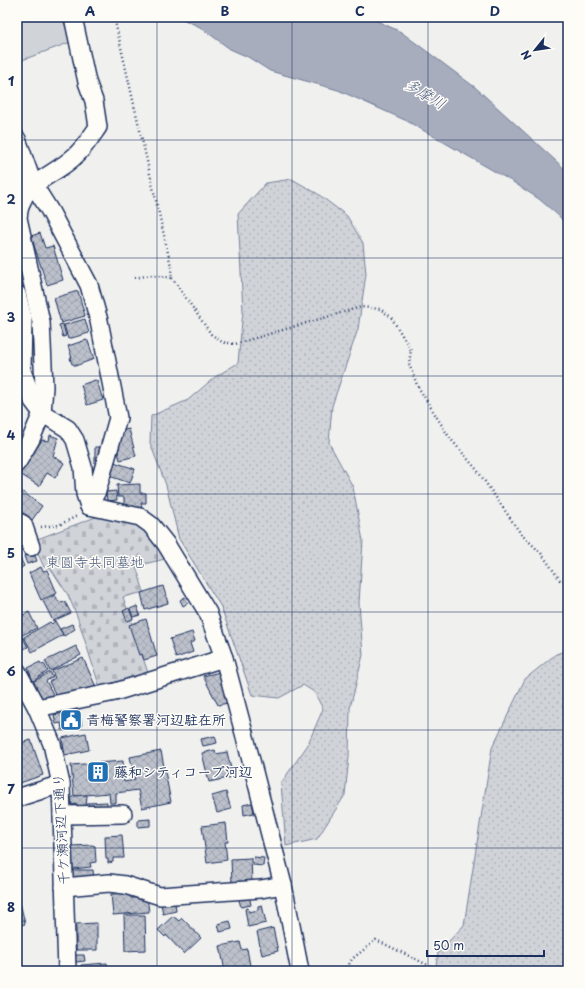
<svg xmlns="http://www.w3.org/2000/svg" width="585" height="988" viewBox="0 0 585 988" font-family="'Playpen Sans','Klee One',sans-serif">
<defs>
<pattern id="grass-dots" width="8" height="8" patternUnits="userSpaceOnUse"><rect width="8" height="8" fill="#d0d3d8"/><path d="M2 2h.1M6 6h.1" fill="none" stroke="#b2b5bc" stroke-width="1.8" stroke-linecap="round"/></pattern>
<pattern id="cemetery-stones" width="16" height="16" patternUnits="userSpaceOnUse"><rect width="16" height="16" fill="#d0d3d8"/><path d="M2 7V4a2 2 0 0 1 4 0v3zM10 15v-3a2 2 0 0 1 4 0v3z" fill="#b2b5bc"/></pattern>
<pattern id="building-cross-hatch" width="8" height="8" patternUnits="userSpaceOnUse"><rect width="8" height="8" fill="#bbc0ca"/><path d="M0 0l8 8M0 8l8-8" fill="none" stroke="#a0a5b0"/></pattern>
</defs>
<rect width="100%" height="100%" fill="#f0f0ee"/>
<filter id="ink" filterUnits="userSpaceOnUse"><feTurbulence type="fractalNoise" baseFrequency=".025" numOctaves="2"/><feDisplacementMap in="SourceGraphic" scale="8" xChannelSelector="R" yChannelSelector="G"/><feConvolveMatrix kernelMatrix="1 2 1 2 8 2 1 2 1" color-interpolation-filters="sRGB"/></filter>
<g filter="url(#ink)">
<!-- grass -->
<g fill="url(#grass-dots)" stroke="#76819b">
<path d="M 292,179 L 318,194 L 347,216 L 363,243 L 366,274 L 358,329 L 332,406 L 329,443 L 353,487 L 363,541 L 359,603 L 363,655 L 350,708 L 349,757 L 345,795 L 317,839 L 286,846 L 281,783 L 307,746 L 323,709 L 314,692 L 303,685 L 279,698 L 252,695 L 221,607 L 179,539 L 166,485 L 150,443 L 151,416 L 188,400 L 215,377 L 238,363 L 243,311 L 238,214 L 266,183 Z"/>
<path d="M 568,650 L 568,971 L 435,971 L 438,953 L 464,925 L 492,748 L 525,679 L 556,654 Z"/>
</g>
<!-- cemetery -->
<path fill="url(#cemetery-stones)" stroke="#76819b" d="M 101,515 L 136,521 L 169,558 L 136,566 L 144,592 L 123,597 L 149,676 L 100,688 L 77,616 L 68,595 L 51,569 L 44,567 L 32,541 Z"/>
<!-- garden -->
<path fill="#d0d3d8" stroke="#76819b" d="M 17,17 L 62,17 L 71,42 L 17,62 Z"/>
<!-- water -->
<path fill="#a7adbd" stroke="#6f7b97" d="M 178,17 L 369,17 L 401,32 L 476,88 L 568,172 L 568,227 L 559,216 L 539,199 L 513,182 L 407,121 L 338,90 L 270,71 L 248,57 L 230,49 L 200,27 Z"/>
<!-- building -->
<g fill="url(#building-cross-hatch)" stroke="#1b2f5e">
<path d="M 40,233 L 45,248 L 53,246 L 63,280 L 47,285 L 31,236 Z"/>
<path d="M 78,291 L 85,316 L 61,323 L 54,298 Z"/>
<path d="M 85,319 L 89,333 L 68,339 L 64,325 Z"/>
<path d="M 63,324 L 66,336 L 63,337 L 59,325 Z"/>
<path d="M 86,340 L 88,341 L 94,359 L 75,366 L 74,364 L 72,364 L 70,358 L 72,358 L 68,346 Z"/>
<path d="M 95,380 L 97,381 L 103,400 L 87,405 L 81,385 Z"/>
<path d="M 129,429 L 136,456 L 120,460 L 116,445 L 120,431 Z"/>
<path d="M 50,435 L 58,438 L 53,456 L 64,463 L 55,478 L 47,473 L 39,486 L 20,474 L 42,440 L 49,441 Z"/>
<rect x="95" y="447" width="7" height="16"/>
<path d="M 114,462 L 135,469 L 130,483 L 109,476 Z"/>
<path d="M 140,484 L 140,493 L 146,493 L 146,503 L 141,503 L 142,510 L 124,504 L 124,497 L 118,497 L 117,485 Z"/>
<path d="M 17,488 L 42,506 L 32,520 L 25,515 L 22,519 L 17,515 Z"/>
<path d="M 116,491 L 117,500 L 107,501 L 106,492 Z"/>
<path d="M 34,553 L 37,561 L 27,564 L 24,556 Z"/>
<path d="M 20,558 L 24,566 L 18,570 L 17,560 Z"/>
<path d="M 41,567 L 43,571 L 47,570 L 57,593 L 41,600 L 29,573 Z"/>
<path d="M 163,586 L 168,603 L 145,610 L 141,593 Z"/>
<path d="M 55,595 L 59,602 L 61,601 L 62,603 L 65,602 L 71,613 L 53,621 L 43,601 Z"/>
<path d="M 185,597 L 188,603 L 183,606 L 180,600 Z"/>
<path d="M 137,606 L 140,615 L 133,617 L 130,609 Z"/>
<path d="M 129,608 L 133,619 L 127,621 L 123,611 Z"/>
<path d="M 29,612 L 37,628 L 18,637 L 17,618 Z"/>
<path d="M 146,619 L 157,656 L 144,660 L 142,654 L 139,655 L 129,625 Z"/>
<path d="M 55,621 L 63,635 L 32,652 L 24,637 L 50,622 L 52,624 Z"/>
<path d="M 72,624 L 75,629 L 64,636 L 60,629 Z"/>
<path d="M 192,632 L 195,641 L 190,643 L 193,652 L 176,658 L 170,639 Z"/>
<path d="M 22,636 L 28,647 L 17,652 L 17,639 Z"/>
<path d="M 76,646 L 81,655 L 50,671 L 45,661 Z"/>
<path d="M 83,658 L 96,687 L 57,697 L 49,682 L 55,678 L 52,671 Z"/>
<path d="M 40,662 L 42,665 L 44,664 L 48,671 L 33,681 L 28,668 Z"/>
<path d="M 50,672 L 53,677 L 46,681 L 53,694 L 43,700 L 33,682 Z"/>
<path d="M 220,672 L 228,703 L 218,705 L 203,676 Z"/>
<path d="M 79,710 L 82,726 L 62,730 L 61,723 L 56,724 L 54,715 Z"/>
<path d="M 86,733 L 89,750 L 65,755 L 62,738 Z"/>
<path d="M 215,736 L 217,743 L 203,746 L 201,739 Z"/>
<path d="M 31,740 L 43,775 L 17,784 L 17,744 Z"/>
<path d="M 215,750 L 216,754 L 227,752 L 233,777 L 209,782 L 202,753 Z"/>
<path d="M 161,751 L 171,802 L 142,808 L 138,790 L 116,793 L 116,803 L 110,803 L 109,793 L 74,796 L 71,765 L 123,761 L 124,782 L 135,780 L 130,757 Z"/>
<path d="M 226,792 L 231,809 L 217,813 L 212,796 Z"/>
<path d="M 87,795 L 86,807 L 78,807 L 77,804 L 72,805 L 71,798 L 74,796 Z"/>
<path d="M 107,802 L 107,806 L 89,807 L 88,803 Z"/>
<path d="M 252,803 L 254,813 L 244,815 L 243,805 Z"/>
<path d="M 150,819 L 150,826 L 138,827 L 138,820 Z"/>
<path d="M 226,823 L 228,842 L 225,842 L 227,860 L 207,863 L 202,826 Z"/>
<path d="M 122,835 L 124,858 L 113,858 L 113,862 L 108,863 L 108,859 L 106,859 L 105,836 Z"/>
<path d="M 92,845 L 95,846 L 96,862 L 90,863 L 91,867 L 73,869 L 71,846 Z"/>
<path d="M 254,857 L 264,858 L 263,866 L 253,865 Z"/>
<path d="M 251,858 L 252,882 L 232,884 L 231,859 Z"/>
<path d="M 72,870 L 93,870 L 94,881 L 72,882 Z"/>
<path d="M 17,893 L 18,893 L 25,924 L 17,926 Z"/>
<path d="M 131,893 L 131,898 L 147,897 L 149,912 L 113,915 L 111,894 Z"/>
<path d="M 249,895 L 251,905 L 241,907 L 238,897 Z"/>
<path d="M 175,902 L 176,911 L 163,914 L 161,904 Z"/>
<path d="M 262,905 L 266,923 L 248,927 L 245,909 L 248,908 L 249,912 L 258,910 L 258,906 Z"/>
<path d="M 124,915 L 145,915 L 146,950 L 125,951 Z"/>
<path d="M 173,916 L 179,921 L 182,918 L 201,938 L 184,954 L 166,935 L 165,937 L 158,930 Z"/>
<path d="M 230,921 L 232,929 L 220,932 L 218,924 Z"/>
<path d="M 97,923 L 97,950 L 76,950 L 76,924 Z"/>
<path d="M 273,928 L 278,951 L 262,955 L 257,932 Z"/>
<path d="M 240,942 L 242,950 L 247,949 L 251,971 L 225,971 L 220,946 Z"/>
<path d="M 75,955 L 84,955 L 85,961 L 76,962 Z"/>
<path d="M 107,963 L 108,971 L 81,971 L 81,965 Z"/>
</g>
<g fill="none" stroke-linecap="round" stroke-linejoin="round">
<!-- minor casing -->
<g stroke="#1b2f5e" stroke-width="20">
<g id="minor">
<path d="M 17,139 L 33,184 L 50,211 L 89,285 L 99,321 L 118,418 L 97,491 L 89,506"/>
<path d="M 17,294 L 23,318 L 22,371 L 33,401 L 42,413 L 68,429 L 75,440 L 83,467 L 85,494 L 89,506"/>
<path d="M 17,463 L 31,439 L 42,413 L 44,387 L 41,322 L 18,218 C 21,180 51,179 75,156 C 84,148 91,137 98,127 L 94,101 L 87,82 L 73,17"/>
<path d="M 89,506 L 140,517 L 151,525 L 166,544 L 208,613 L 224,658 L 244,733 L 283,885 L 300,971"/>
<path d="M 17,521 L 23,524 L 31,547"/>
<path d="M 17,671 L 37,708 L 52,744 L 61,784 L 67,971"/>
<path d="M 37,708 L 115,692 L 224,658"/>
<path d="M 17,798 L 61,784"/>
<path d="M 62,815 L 123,814"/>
<path d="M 64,887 L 109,883 L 125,885 L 160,896 L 261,889 L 283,885"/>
</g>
</g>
<!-- path -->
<g stroke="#1b2f5e" stroke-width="2.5" stroke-dasharray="1 3" stroke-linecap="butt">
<path d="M 114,17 L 171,266 L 172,278 L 152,275 L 134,278"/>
<path d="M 172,278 L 211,334 L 222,342 L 235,344 L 361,307 L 380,309 L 391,317 L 411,350 L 409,364 L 417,385 L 449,437 L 477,470 L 521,534 L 541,553 L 560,580 L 568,582"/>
<path d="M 41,527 L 59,525 L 77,516"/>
<path d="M 345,971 L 352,959 L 376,940 L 430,966 L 434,971"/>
</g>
<!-- minor -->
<use href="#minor" stroke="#fdfcf7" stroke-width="17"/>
</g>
</g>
<!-- grid -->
<path fill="none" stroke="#1b2f5e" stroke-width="1" stroke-opacity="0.55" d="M 157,17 L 157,971M 292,17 L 292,971M 428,17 L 428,971M 17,140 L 568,140M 17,258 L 568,258M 17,376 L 568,376M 17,494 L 568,494M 17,612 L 568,612M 17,730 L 568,730M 17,848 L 568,848"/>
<!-- icons -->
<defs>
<g id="civic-square" transform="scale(1.15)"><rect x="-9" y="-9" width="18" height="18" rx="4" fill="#1f6fb2" stroke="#fdfcf7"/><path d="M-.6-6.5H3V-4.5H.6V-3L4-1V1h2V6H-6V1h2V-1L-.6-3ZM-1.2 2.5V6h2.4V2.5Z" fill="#fff"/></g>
<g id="building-square" transform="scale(1.15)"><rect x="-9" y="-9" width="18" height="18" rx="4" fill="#1f6fb2" stroke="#fdfcf7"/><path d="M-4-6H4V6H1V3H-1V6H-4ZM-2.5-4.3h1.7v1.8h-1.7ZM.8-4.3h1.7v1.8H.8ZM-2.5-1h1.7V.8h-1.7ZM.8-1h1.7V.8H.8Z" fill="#fff"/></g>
</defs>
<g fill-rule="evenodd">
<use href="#civic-square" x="71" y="720"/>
<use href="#building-square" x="98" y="772"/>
</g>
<g text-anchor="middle" stroke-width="3" stroke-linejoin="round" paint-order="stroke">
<!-- park labels -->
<g font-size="14" fill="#48587c" stroke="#fdfcf7">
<text x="95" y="567">東圓寺共同墓地</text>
</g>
<!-- poi labels -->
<g font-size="14" font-weight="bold" fill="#1b2f5e" stroke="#fdfcf7" text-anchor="start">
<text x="86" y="725">青梅警察署河辺駐在所</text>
<text x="114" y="777">藤和シティコープ河辺</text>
</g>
<!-- street labels -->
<g font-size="14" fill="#1b2f5e" stroke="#fdfcf7">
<text transform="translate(61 829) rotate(-93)" y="5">千ケ瀬河辺下通り</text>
</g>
<!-- water labels -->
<g font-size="15" font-style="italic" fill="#4c5b7f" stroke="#fdfcf7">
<text transform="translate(425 94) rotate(31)" y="5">多摩川</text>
</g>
</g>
<!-- margin -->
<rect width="585" height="988" fill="none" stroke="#fdfcf7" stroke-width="44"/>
<!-- north arrow -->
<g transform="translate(535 50) rotate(240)" stroke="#fdfcf7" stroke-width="3" paint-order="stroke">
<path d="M0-3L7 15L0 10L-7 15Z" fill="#1b2f5e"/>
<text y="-6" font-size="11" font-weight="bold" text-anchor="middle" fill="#1b2f5e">N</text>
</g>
<!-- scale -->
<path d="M427 950v6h117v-6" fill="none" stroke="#1b2f5e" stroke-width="2"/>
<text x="433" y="950" font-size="12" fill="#1b2f5e" stroke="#fdfcf7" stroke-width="3" paint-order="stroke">50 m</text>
<rect x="22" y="22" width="541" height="944" fill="none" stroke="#1b2f5e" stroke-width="1.5"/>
<g font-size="13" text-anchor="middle" font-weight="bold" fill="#1b2f5e">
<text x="90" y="16">A</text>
<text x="225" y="16">B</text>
<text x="360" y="16">C</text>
<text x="495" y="16">D</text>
<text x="11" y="86">1</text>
<text x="11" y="204">2</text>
<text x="11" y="322">3</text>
<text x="11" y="440">4</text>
<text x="11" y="558">5</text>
<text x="11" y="676">6</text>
<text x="11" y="794">7</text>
<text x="11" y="912">8</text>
</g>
</svg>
